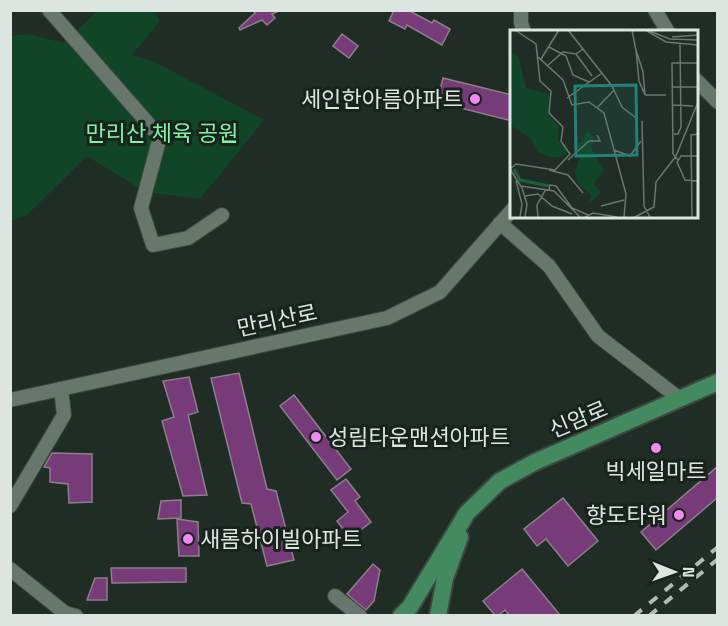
<svg xmlns="http://www.w3.org/2000/svg" width="728" height="626" viewBox="0 0 728 626" font-family="'Space Grotesk','Noto Sans KR',sans-serif">
<rect width="100%" height="100%" fill="#202d24"/>
<!-- green -->
<path fill="#114527" d="M 97,11 L 154,11 L 160,21 L 132,55 L 153,61 L 264,120 L 200,199 L 145,192 L 87,156 L 27,215 L 11,221 L 11,36 L 28,34 L 64,43 Z"/>
<!-- building -->
<g fill="#763b78" stroke="#8c7f8b" stroke-width="1.5">
<path d="M 253,10 L 281,10 L 272,14 L 275,18 L 267,25 L 262,20 L 240,30 L 239,28 L 255,13 Z"/>
<path d="M 394,10 L 408,10 L 432,23 L 434,20 L 450,29 L 442,45 L 407,25 L 405,29 L 389,21 Z"/>
<path d="M 342,34 L 358,46 L 349,58 L 333,46 Z"/>
<path d="M 443,78 L 512,95 L 512,121 L 437,102 Z"/>
<path d="M 239,373 L 267,489 L 276,491 L 294,560 L 267,566 L 251,504 L 242,503 L 211,378 Z"/>
<path d="M 189,377 L 198,412 L 188,415 L 207,495 L 183,496 L 162,421 L 174,417 L 163,381 Z"/>
<path d="M 294,395 L 351,469 L 337,480 L 280,406 Z"/>
<path d="M 52,453 L 92,454 L 92,502 L 69,503 L 68,484 L 50,482 L 50,468 L 44,467 Z"/>
<path d="M 717,467 L 717,498 L 656,550 L 641,532 Z"/>
<path d="M 346,479 L 360,497 L 355,501 L 371,522 L 350,538 L 337,521 L 348,512 L 331,490 Z"/>
<path d="M 563,498 L 598,541 L 568,566 L 546,539 L 537,546 L 524,529 Z"/>
<path d="M 181,500 L 181,518 L 158,519 L 161,501 Z"/>
<path d="M 177,519 L 198,522 L 199,556 L 179,556 Z"/>
<path d="M 373,564 L 380,570 L 374,601 L 366,610 L 347,594 Z"/>
<path d="M 111,568 L 186,568 L 186,582 L 112,583 Z"/>
<path d="M 522,569 L 560,615 L 509,615 L 505,610 L 499,615 L 495,615 L 483,601 Z"/>
<path d="M 95,578 L 107,578 L 107,600 L 87,600 Z"/>
</g>
<g fill="none" stroke-linecap="round" stroke-linejoin="round">
<!-- minor casing -->
<g stroke="#3c473f" stroke-width="16">
<g id="minor">
<path d="M 49,10 L 160,137 L 141,208 L 153,245 L 188,238 L 222,215"/>
<path d="M 521,10 L 521,23 L 524,32"/>
<path d="M 655,10 L 668,32"/>
<path d="M 696,80 L 718,102"/>
<path d="M 500,223 L 549,266 L 598,336 L 680,399"/>
<path d="M 10,400 L 387,318 L 440,292 L 512,210"/>
<path d="M 10,506 L 64,415 L 61,389"/>
<path d="M 10,569 L 65,613 L 76,616"/>
<path d="M 335,596 L 360,616"/>
</g>
</g>
<!-- major casing -->
<g stroke="#3c473f" stroke-width="20">
<g id="major">
<path d="M 401,616 L 410,607 L 467,513 L 500,481 L 535,462 L 718,382"/>
<path d="M 438,616 L 445,578 L 460,537"/>
</g>
</g>
<!-- minor -->
<use href="#minor" stroke="#68776c" stroke-width="14"/>
<!-- major -->
<use href="#major" stroke="#448a61" stroke-width="16"/>
<!-- rail -->
<g stroke="#b1bbb4" stroke-width="4" stroke-dasharray="10 10" stroke-linecap="butt">
<path d="M 634,616 L 718,547"/>
<path d="M 649,616 L 718,559"/>
</g>
</g>
<!-- markers -->
<g fill="#f18af4" stroke="#17231b" stroke-width="2">
<circle cx="475" cy="99" r="6"/>
<circle cx="316" cy="437" r="6"/>
<circle cx="656" cy="448" r="6"/>
<circle cx="679" cy="515" r="6"/>
<circle cx="188" cy="539" r="6"/>
</g>
<g text-anchor="middle" stroke-width="6" stroke-linejoin="round" paint-order="stroke">
<!-- poi labels -->
<g font-size="22" fill="#dce5df" stroke="#17231b" text-anchor="end">
<text x="463" y="107">세인한아름아파트</text>
<text x="328" y="445" text-anchor="start">성림타운맨션아파트</text>
<text x="656" y="479" text-anchor="middle">빅세일마트</text>
<text x="667" y="523">향도타워</text>
<text x="200" y="547" text-anchor="start">새롬하이빌아파트</text>
</g>
<!-- park labels -->
<g font-size="22" fill="#80f2a9" stroke="#17231b">
<text x="162" y="141">만리산 체육 공원</text>
</g>
<!-- street labels -->
<g font-size="22" fill="#dce5df" stroke="#17231b">
<text transform="translate(277 320) rotate(-12)" y="8">만리산로</text>
<text transform="translate(578 419) rotate(-23)" y="8">신암로</text>
</g>
</g>
<!-- overview -->
<g transform="translate(510 30)">
<rect width="188" height="188" fill="#202d24"/>
<path d="M 0,22 L 8,25 L 16,58 L 39,64 L 38,85 L 49,96 L 48,110 L 58,120 L 56,125 L 45,128 L 28,123 L 21,109 L 0,95 ZM 77,101 L 85,107 L 81,118 L 94,140 L 84,154 L 91,162 L 79,174 L 81,165 L 68,154 L 65,142 L 70,127 L 66,112 L 71,113 Z" fill="#114527"/>
<path fill="none" stroke="#1d613a" stroke-width="3" d="M 4,139 L 10,150 L 39,156"/>
<path fill="none" stroke="#6b776f" stroke-width="1.5" d="M 58,0 L 102,56 L 112,77 L 126,88M 122,0 L 126,21M 137,0 L 160,9 L 188,10M 137,1 L 156,12 L 188,15M 162,7 L 188,5M 39,17 L 56,26 L 63,45 L 79,52M 126,20 L 133,42 L 135,65 L 129,51 ZM 66,24 L 82,46M 28,27 L 53,50 L 62,75 L 79,72 L 94,83 L 116,164 L 114,187M 31,29 L 49,0M 38,35 L 53,22 L 66,24 L 73,19M 163,57 L 188,57M 135,65 L 156,65M 57,68 L 92,43M 163,75 L 183,76M 87,78 L 104,60M 132,91 L 134,176 L 140,187M 164,104 L 168,104 L 171,97 L 170,14M 104,120 L 120,126 L 131,111M 188,126 L 171,126 L 167,132 L 175,150 L 188,151M 58,130 L 79,111 L 90,111 L 87,105M 168,130 L 163,124 L 162,33 L 188,33M 0,139 L 6,134 L 45,140 L 60,124 L 51,111 L 53,97 L 39,83 L 41,61 L 30,51 L 26,14 L 5,0M 0,139 L 12,158 L 17,174 L 15,187M 39,140 L 58,145 L 73,163M 6,151 L 12,174 L 10,187M 11,156 L 44,161 L 70,187M 39,160 L 40,155 L 46,156 L 62,178 L 78,185M 15,166 L 28,164 L 42,176 L 62,184M 91,176 L 114,170M 28,187 L 27,175 L 36,159M 75,187 L 83,183 L 107,187M 125,187 L 144,177 L 146,152 L 166,126 L 188,72M 182,187 L 181,105 L 188,104"/>
<path fill="#248179" fill-opacity="0.15" stroke="#248179" stroke-width="3" d="M 126,55 L 127,125 L 66,126 L 65,56 Z"/>
<rect width="188" height="188" fill="none" stroke="#dce5df" stroke-width="3"/>
</g>
<!-- border -->
<rect width="728" height="626" fill="none" stroke="#dce5df" stroke-width="24"/>
<!-- north arrow -->
<g transform="translate(674 572) rotate(91)" stroke="#17231b" stroke-width="4.5" paint-order="stroke">
<path d="M0-4.5L10 22L0 15L-10 22Z" fill="#dce5df"/>
<text y="-9" font-size="16" font-weight="bold" text-anchor="middle" fill="#dce5df">N</text>
</g>
</svg>
